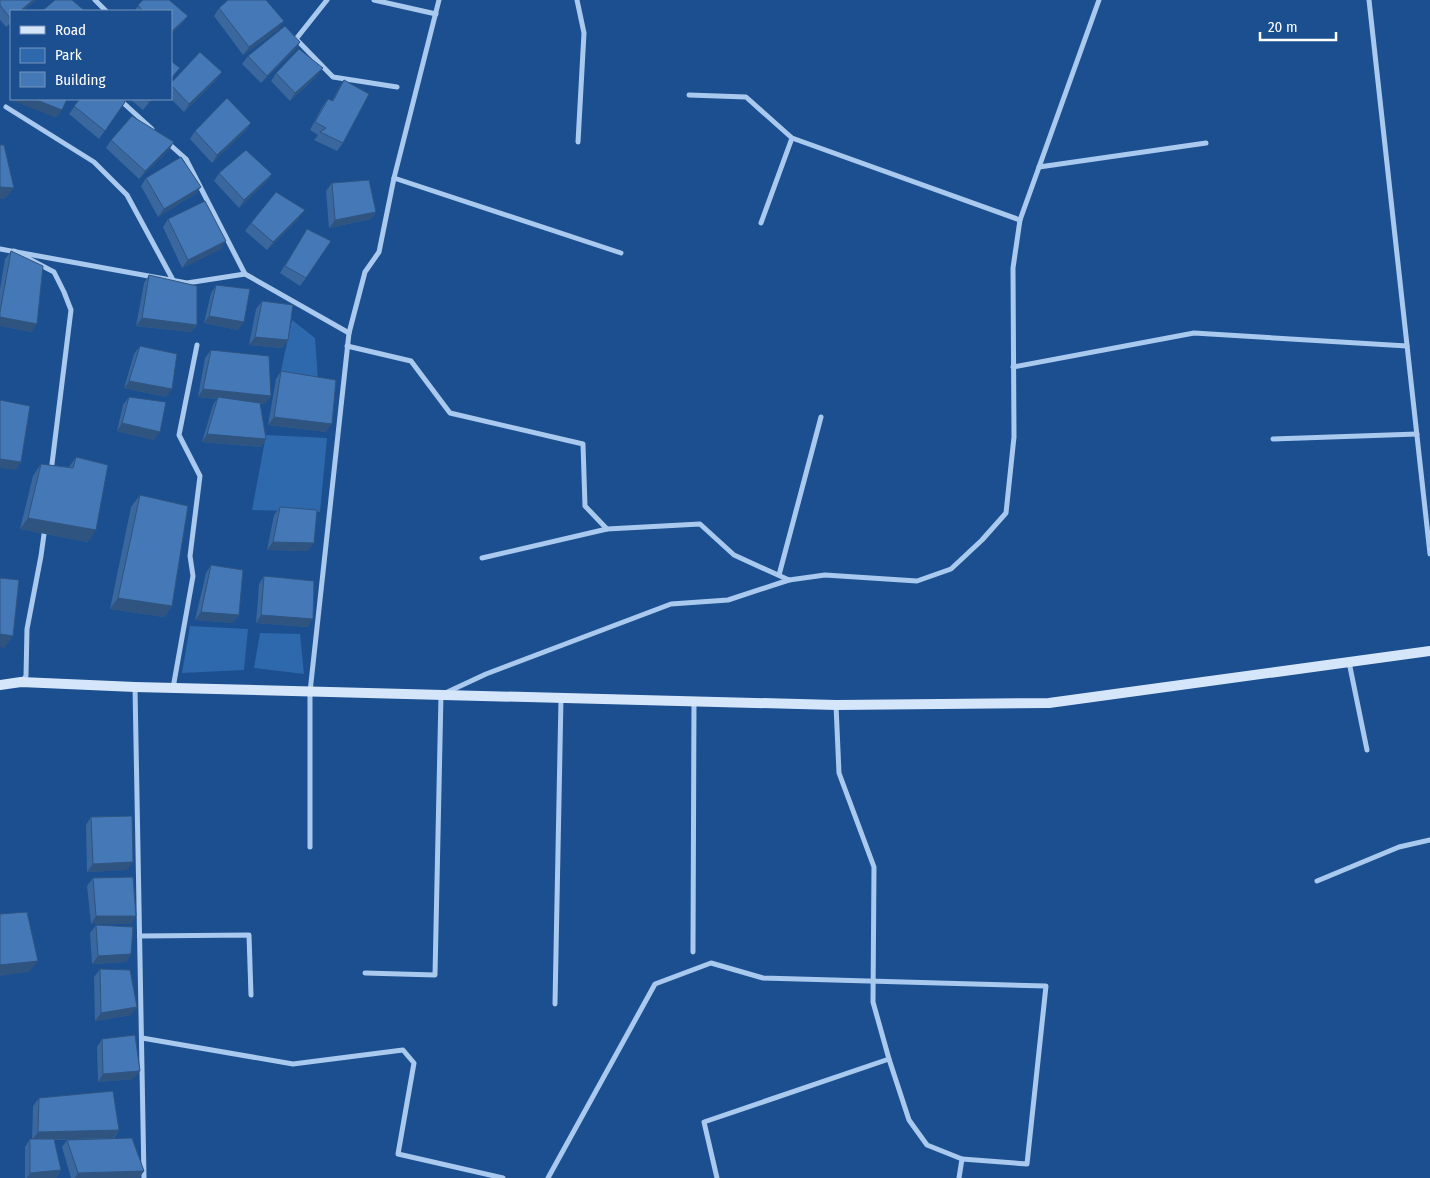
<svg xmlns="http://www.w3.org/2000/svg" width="1430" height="1178" viewBox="0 0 1430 1178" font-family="'Fira Sans Condensed',sans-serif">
<rect width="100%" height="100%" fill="#1b4f8f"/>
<!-- green -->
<g fill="#2e69ad">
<path d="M 292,320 L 315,338 L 318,380 L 280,375 Z"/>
<path d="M 266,435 L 327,438 L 320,512 L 252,510 Z"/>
<path d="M 190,626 L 248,629 L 244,670 L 182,673 Z"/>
<path d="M 260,633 L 300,634 L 304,674 L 254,668 Z"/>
</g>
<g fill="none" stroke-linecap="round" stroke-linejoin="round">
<!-- street -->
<g stroke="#a9c9ee" stroke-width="5">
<path d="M 95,0 L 106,11"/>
<path d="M 327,0 L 296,39 L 333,77 L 397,87"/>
<path d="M 374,0 L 436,14"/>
<path d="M 577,0 L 584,33 L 578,142"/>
<path d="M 1369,0 L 1430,554"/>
<path d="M 689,95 L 746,97 L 792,138 L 1020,220"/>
<path d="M 119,99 L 152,129"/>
<path d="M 6,107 L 94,162 L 127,195 L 173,280"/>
<path d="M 168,143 L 186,159 L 245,274"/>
<path d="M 1039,167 L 1206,143"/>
<path d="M 394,178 L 621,253"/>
<path d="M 761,223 L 792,138"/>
<path d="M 0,249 L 187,283 L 245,274 L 349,333"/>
<path d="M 14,251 L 54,272 L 64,292 L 71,310 L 51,472"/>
<path d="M 347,346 L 411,361 L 450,413 L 583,444 L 585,506 L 607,529 L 700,524 L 734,555 L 789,580"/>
<path d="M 1013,367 L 1194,333 L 1407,346"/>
<path d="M 1273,439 L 1417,434"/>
<path d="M 482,558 L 607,529"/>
<path d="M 779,575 L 821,417"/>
<path d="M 1349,662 L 1367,750"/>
<path d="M 22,681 L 26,676 L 27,629 L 41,556 L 45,527"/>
<path d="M 135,687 L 144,1178"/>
<path d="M 173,688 L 193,576 L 190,556 L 200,476 L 179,435 L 197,345"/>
<path d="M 836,705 L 839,773 L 874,867 L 873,1002 L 889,1059 L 909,1120 L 927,1145 L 962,1159 L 959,1178"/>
<path d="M 310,847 L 310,692 L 349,333 L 365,272 L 379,252 L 394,178 L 439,0"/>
<path d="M 1317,881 L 1399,847 L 1430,840"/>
<path d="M 140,936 L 249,935 L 251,995"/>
<path d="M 693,952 L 694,701"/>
<path d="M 365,973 L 435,975 L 441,695 L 486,674 L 671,604 L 728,600 L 789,580 L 825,575 L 917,581 L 951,569 L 982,540 L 1006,513 L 1014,437 L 1013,268 L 1020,220 L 1099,0"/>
<path d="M 555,1004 L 561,698"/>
<path d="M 142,1038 L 293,1064 L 403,1050 L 414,1063 L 398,1154 L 503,1178"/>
<path d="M 548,1178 L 655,984 L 711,963 L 763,978 L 1046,986 L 1027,1164 L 962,1159"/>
<path d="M 717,1178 L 704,1122 L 889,1059"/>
</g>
<!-- secondary -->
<path stroke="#d6e6fa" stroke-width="10" d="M 0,685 L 21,682 L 135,687 L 836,705 L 1049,703 L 1430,651"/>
</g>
<!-- wall -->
<g fill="#3a679d">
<path d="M 0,0 L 36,0 L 23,11 L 11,11 L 11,23 L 6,27 L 0,20 Z"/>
<path d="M 143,0 L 169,0 L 188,16 L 182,23 L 171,34 L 171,11 L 134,11 Z"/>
<path d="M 219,8 L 279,29 L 243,55 L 214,16 Z"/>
<path d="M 300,42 L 295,50 L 261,83 L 242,64 L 248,56 Z"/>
<path d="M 222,72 L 216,80 L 184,112 L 171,99 L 171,83 Z"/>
<path d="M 276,73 L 317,76 L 290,101 L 271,81 Z"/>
<path d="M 344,80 L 343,143 L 337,151 L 314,140 L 318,135 L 310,130 L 322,107 L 328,99 L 332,101 L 339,88 Z"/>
<path d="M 80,99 L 125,102 L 99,139 L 69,114 Z"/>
<path d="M 130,99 L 153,99 L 143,110 Z"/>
<path d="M 251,123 L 245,131 L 212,163 L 190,139 L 195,131 Z"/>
<path d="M 111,140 L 169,150 L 139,179 L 106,148 Z"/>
<path d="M 219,173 L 272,174 L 266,182 L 239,208 L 214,181 Z"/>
<path d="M 146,178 L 201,187 L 195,194 L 158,217 L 141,186 Z"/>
<path d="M 332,183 L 376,212 L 371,219 L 329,228 L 326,191 Z"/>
<path d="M 299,218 L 267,250 L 245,231 L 251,223 Z"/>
<path d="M 168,219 L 221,249 L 182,268 L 163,227 Z"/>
<path d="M 307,229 L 306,278 L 300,286 L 280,273 Z"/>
<path d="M 11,251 L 32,332 L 0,326 L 0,289 L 5,259 Z"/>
<path d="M 149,275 L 197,325 L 191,332 L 136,326 L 144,283 Z"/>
<path d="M 216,285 L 238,330 L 204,323 L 211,293 Z"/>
<path d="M 262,301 L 288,340 L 282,348 L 249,345 L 256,309 Z"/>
<path d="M 140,346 L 166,397 L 124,388 L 134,354 Z"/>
<path d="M 211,350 L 265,404 L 260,404 L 266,439 L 261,447 L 202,442 L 213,405 L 217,399 L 198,397 L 205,358 Z"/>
<path d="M 281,371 L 326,432 L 268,425 L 276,379 Z"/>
<path d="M 129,397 L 154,440 L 117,431 L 123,405 Z"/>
<path d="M 76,457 L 88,542 L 20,529 L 33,476 L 41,464 L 69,467 Z"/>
<path d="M 140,495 L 172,606 L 164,617 L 110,609 L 131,507 Z"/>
<path d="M 280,507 L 308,551 L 267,550 L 274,515 Z"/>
<path d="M 211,565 L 233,623 L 195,620 L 206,573 Z"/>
<path d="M 264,576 L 308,627 L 256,623 L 259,584 Z"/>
<path d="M 91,817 L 127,870 L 87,872 L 86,825 Z"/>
<path d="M 93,878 L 131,924 L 91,924 L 87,886 Z"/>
<path d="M 96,925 L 131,954 L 126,962 L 92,964 L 90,933 Z"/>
<path d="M 100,969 L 131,1015 L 95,1021 L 94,977 Z"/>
<path d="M 102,1039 L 134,1079 L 98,1082 L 97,1047 Z"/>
<path d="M 39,1098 L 119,1130 L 114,1138 L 144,1171 L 139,1178 L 71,1178 L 62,1147 L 67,1140 L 90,1139 L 54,1140 L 61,1170 L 56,1178 L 25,1178 L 25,1147 L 30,1139 L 32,1139 L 33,1106 Z"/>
</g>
<!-- shaded-wall -->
<g fill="#305480">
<path d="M 33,0 L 36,0 L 23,11 L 20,11 Z"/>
<path d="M 188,16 L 182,23 L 171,34 L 171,32 Z"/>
<path d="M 284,21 L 279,29 L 243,55 L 249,47 Z"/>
<path d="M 300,42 L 295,50 L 261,83 L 267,76 Z"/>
<path d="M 323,68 L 317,76 L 290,101 L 295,93 Z"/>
<path d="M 222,72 L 216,80 L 184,112 L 189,104 Z"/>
<path d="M 11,95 L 11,99 L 34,99 L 62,110 L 56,118 L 9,99 Z"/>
<path d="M 152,99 L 153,99 L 143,110 L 149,102 Z"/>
<path d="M 251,123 L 245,131 L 212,163 L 217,155 Z"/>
<path d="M 174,142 L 169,150 L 139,179 L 145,171 Z"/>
<path d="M 272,174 L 266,182 L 239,208 L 244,200 Z"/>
<path d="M 0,187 L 14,188 L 5,199 L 0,199 Z"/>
<path d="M 201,187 L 195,194 L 158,217 L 164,209 Z"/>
<path d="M 305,210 L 299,218 L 267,250 L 273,242 Z"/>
<path d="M 376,212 L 371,219 L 329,228 L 335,220 Z"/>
<path d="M 226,241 L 221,249 L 182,268 L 188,260 Z"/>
<path d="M 209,316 L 244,322 L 238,330 L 204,323 Z"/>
<path d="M 0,317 L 37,324 L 32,332 L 0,326 Z"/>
<path d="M 142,318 L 197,325 L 191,332 L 136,326 Z"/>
<path d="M 255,337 L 288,340 L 282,348 L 249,345 Z"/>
<path d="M 129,381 L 172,389 L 166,397 L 124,388 Z"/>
<path d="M 203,389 L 271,396 L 265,404 L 218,399 L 218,397 L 217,399 L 198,397 Z"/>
<path d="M 274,417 L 332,424 L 326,432 L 268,425 Z"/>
<path d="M 122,423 L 160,432 L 154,440 L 117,431 Z"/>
<path d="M 207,434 L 266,439 L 261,447 L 202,442 Z"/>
<path d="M 0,459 L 21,462 L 16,470 L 0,468 Z"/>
<path d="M 28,518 L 96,530 L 88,542 L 20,529 Z"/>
<path d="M 273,542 L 314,543 L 308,551 L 267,550 Z"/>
<path d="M 118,598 L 172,606 L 164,617 L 110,609 Z"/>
<path d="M 201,612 L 239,615 L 233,623 L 195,620 Z"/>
<path d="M 261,615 L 313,619 L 308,627 L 256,623 Z"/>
<path d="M 0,634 L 13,636 L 4,648 L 0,647 Z"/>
<path d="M 133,862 L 127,870 L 87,872 L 93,864 Z"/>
<path d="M 96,916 L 136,916 L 131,924 L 91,924 Z"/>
<path d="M 131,954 L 126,962 L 92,964 L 98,956 Z"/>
<path d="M 38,961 L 29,972 L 0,976 L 0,965 Z"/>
<path d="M 137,1007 L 131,1015 L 95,1021 L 101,1013 Z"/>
<path d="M 140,1071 L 134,1079 L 98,1082 L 103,1074 Z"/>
<path d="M 119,1130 L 113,1138 L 32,1140 L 38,1132 Z"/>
<path d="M 61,1170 L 56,1178 L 27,1178 L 30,1173 Z"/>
<path d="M 144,1171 L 139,1178 L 75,1178 L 78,1173 Z"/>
</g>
<!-- building -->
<g fill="#4478b7" stroke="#305480">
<path d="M 0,0 L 33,0 L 20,11 L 11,11 L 11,19 L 0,5 Z"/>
<path d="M 55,0 L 72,0 L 85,11 L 42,11 Z"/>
<path d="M 143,0 L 169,0 L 188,16 L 171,32 L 171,11 L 143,11 L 138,5 Z"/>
<path d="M 228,0 L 266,0 L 284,21 L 249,47 L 219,8 Z"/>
<path d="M 285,26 L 300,42 L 267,76 L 248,56 Z"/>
<path d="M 299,49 L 323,68 L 295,93 L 276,73 Z"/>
<path d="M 200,52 L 222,72 L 189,104 L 171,85 L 171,83 Z"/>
<path d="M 171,61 L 180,68 L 171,78 Z"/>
<path d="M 344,80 L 369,94 L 343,143 L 320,132 L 326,128 L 315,122 L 328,99 L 333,101 Z"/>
<path d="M 227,98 L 251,123 L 217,155 L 195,131 Z"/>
<path d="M 34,99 L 67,99 L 62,110 Z"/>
<path d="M 80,99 L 121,99 L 125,102 L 105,131 L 74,106 Z"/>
<path d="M 145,99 L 152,99 L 149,102 Z"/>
<path d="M 132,116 L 174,142 L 145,171 L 111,140 Z"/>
<path d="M 0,145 L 4,145 L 14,188 L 0,187 Z"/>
<path d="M 246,150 L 272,174 L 244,200 L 219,173 Z"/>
<path d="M 181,157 L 201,187 L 164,209 L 146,178 Z"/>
<path d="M 369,180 L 376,212 L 335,220 L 332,183 Z"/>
<path d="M 276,192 L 305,210 L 273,242 L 251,223 Z"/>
<path d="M 205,201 L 226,241 L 188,260 L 168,219 Z"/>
<path d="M 307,229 L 331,241 L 306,278 L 285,266 Z"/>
<path d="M 11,251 L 43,266 L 37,324 L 0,317 L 0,312 Z"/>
<path d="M 149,275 L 197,286 L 197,325 L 142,318 Z"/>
<path d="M 216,285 L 250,289 L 244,322 L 209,316 Z"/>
<path d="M 262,301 L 293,305 L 288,340 L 255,337 Z"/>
<path d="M 140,346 L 177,354 L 172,389 L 129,381 Z"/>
<path d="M 211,350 L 269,356 L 271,396 L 203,389 Z"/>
<path d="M 281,371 L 336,380 L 332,424 L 274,417 Z"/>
<path d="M 129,397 L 166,402 L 160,432 L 122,423 Z"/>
<path d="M 218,397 L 260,403 L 266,439 L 207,434 Z"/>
<path d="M 0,400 L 30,406 L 21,462 L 0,459 Z"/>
<path d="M 76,457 L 108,465 L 96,530 L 28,518 L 41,464 L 73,468 Z"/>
<path d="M 140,495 L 188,506 L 172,606 L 118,598 Z"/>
<path d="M 280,507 L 317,510 L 314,543 L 273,542 Z"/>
<path d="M 211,565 L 243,570 L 239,615 L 201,612 Z"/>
<path d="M 264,576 L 314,581 L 313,619 L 261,615 Z"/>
<path d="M 0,578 L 19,580 L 13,636 L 0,634 Z"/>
<path d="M 132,816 L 133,862 L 93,864 L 91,817 Z"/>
<path d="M 133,877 L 136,916 L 96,916 L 93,878 Z"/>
<path d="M 27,912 L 38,961 L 0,965 L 0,914 Z"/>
<path d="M 96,925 L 133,927 L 131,954 L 98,956 Z"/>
<path d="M 100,969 L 130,970 L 137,1007 L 101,1013 Z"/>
<path d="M 135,1035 L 140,1071 L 103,1074 L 102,1039 Z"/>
<path d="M 113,1091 L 119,1130 L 38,1132 L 39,1098 Z"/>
<path d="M 132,1138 L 144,1171 L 78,1173 L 67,1140 Z"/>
<path d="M 30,1139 L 54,1139 L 61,1170 L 30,1173 Z"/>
</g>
<!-- legend -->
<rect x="10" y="10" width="162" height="90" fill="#1b4f8f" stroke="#7695bc"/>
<rect x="20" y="26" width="25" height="8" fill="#d6e6fa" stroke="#7695bc"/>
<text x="55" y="35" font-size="15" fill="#ffffff">Road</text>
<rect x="20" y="48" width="25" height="15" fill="#2e69ad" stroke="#7695bc"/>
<text x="55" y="60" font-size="15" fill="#ffffff">Park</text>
<rect x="20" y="72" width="25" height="15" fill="#4478b7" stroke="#7695bc"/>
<text x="55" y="85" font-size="15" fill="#ffffff">Building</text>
<!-- scale -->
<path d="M1260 32v8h76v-8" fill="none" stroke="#ffffff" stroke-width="2.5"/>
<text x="1268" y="32" font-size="15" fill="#ffffff" stroke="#1b4f8f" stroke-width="4" paint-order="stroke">20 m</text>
</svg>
